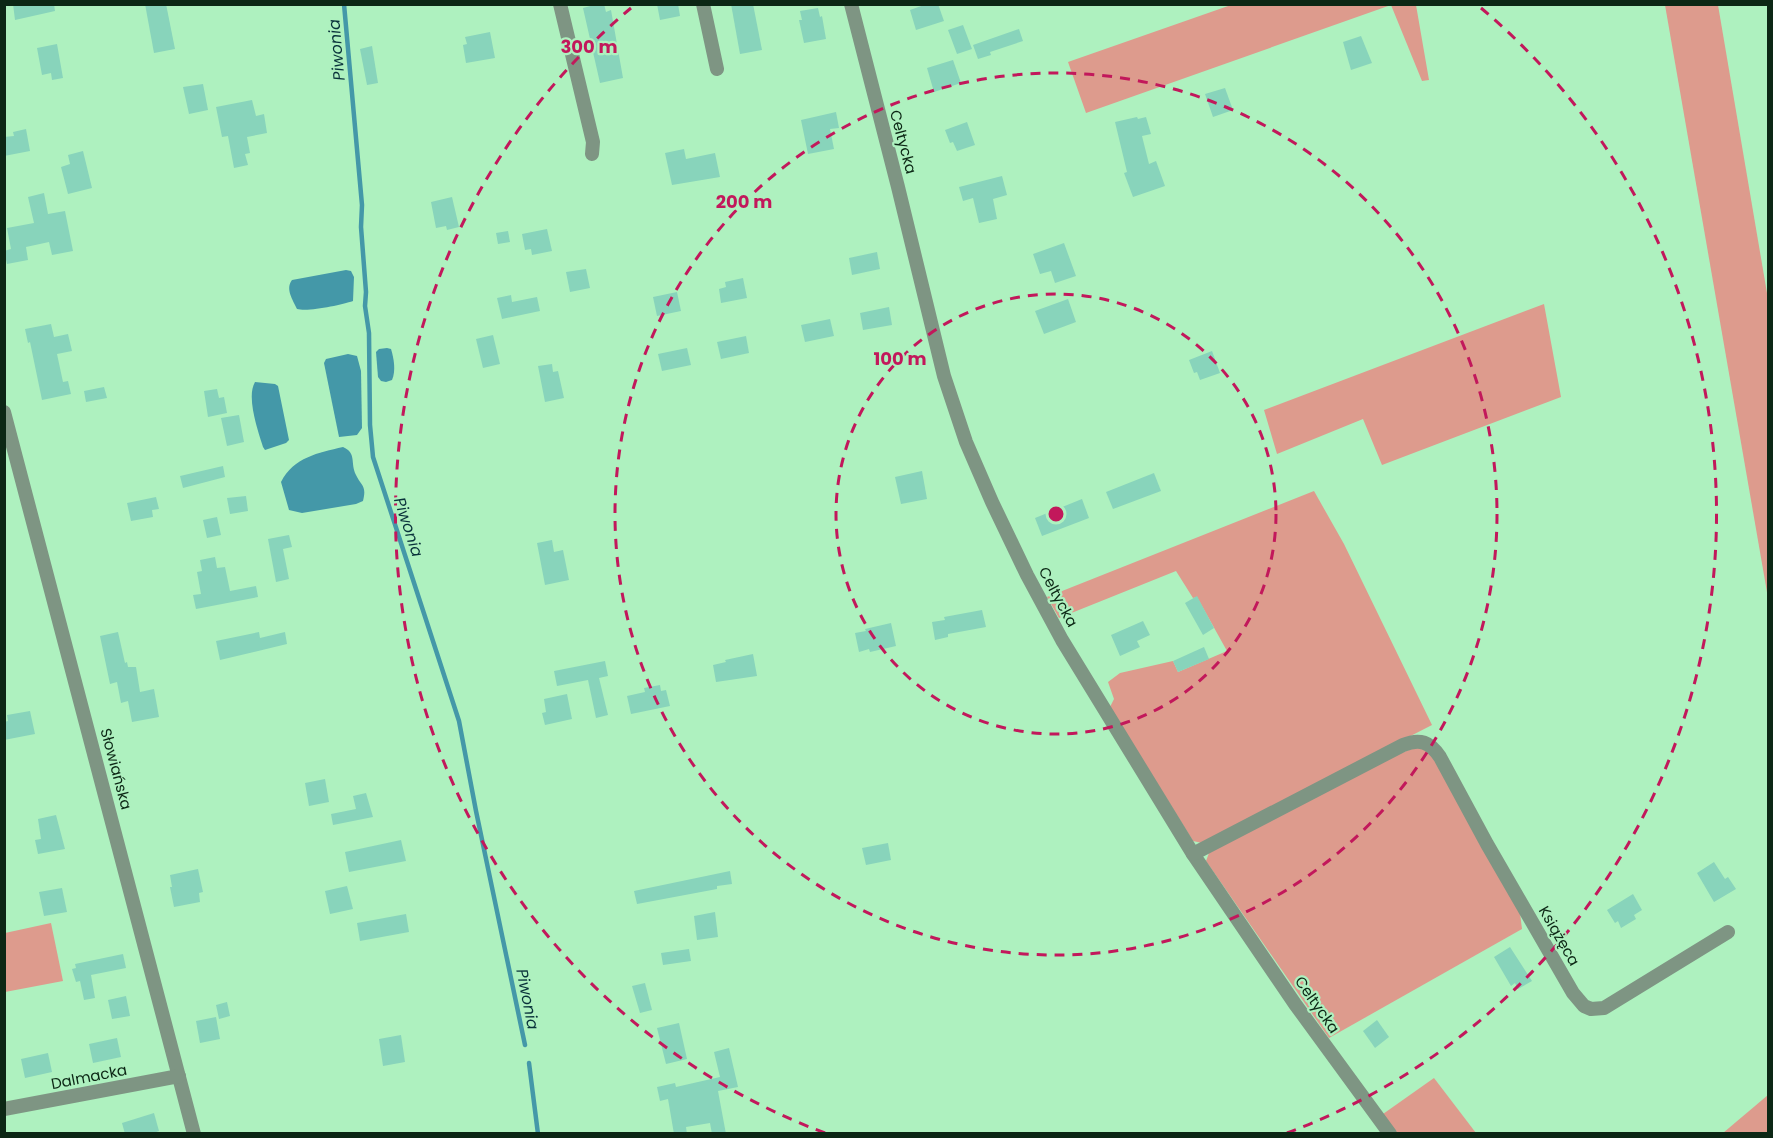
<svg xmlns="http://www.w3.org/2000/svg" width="1773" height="1138" viewBox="0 0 1773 1138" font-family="Poppins,sans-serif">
<rect width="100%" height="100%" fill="#aef1bf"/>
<!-- green -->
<g fill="#dd9b8d">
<path d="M 1231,5 L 1416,5 L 1429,80 L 1422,81 L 1391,5 L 1086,113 L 1068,62 Z"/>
<path d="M 1665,5 L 1718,5 L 1768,299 L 1768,598 Z"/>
<path d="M 1544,304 L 1561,397 L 1382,465 L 1363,419 L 1277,454 L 1264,410 Z"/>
<path d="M 1314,491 L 1344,544 L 1432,725 L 1202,843 L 1193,841 L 1110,707 L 1114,699 L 1108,682 L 1120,673 L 1173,661 L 1178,672 L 1227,651 L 1197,597 L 1193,598 L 1176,571 L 1059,618 L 1047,597 Z"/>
<path d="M 1419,746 L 1434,756 L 1520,913 L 1522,929 L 1329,1038 L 1206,861 L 1209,853 L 1221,845 L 1381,761 Z"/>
<path d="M 51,923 L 63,981 L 5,992 L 5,933 Z"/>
<path d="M 1434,1078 L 1476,1133 L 1397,1133 L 1383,1114 Z"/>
<path d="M 1768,1095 L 1768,1133 L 1723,1133 Z"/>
</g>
<!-- water -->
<g fill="#4498a8">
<path d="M 346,270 L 351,271 L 354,277 L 353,301 C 341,305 309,312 297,309 C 293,300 285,289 292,280 Z"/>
<path d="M 387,348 L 391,349 C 394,359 396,371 392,380 L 386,382 L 381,381 L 378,377 L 376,352 L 379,349 Z"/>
<path d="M 348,354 L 357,356 L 361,371 L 362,428 L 357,435 L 339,437 L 324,363 L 326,359 Z"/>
<path d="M 255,382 L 275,384 L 278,386 L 289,440 L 286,443 L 265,450 L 263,447 C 258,431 246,397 255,382 Z"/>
<path d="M 343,447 C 357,453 350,463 356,475 C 361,486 367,485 363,501 L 356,504 L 302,513 L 289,510 L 281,482 C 294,457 318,453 343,447 Z"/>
</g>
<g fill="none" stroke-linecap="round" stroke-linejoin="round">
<!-- stream -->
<g stroke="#4498a8" stroke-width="4.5">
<path d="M 344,4 L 362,205 L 361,227 L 366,292 L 365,306 L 369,333 L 370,425 L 373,457 L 459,721 L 476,811 L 525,1045"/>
<path d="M 529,1063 L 538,1134"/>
</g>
</g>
<!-- building -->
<g fill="#88d4bb">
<path d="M 13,4 L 54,4 L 55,11 L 15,20 Z"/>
<path d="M 145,4 L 166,4 L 175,49 L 154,53 Z"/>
<path d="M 598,4 L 604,4 L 606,12 L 611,10 L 623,78 L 600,83 L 583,8 Z"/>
<path d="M 657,4 L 678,4 L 680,16 L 660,20 Z"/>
<path d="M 731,4 L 753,4 L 762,50 L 740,54 Z"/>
<path d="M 927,4 L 938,4 L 944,21 L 916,30 L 910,10 Z"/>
<path d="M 818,8 L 820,17 L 822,16 L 826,39 L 804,43 L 799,20 L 802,20 L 800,11 Z"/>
<path d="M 963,25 L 972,49 L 957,54 L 948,30 Z"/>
<path d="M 1019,29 L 1023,41 L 990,52 L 991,55 L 978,59 L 973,45 Z"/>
<path d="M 490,32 L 495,58 L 466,63 L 463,45 L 467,44 L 465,37 Z"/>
<path d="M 1361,36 L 1372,63 L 1351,70 L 1343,42 Z"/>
<path d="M 57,44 L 63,78 L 52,80 L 51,73 L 42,75 L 37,48 Z"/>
<path d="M 372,46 L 378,83 L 367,85 L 360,49 Z"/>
<path d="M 953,60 L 961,83 L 934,92 L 927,68 Z"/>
<path d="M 203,84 L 208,110 L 189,114 L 183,87 Z"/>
<path d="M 1225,88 L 1233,110 L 1213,117 L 1205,94 Z"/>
<path d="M 252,100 L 256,116 L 264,114 L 267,133 L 247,137 L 250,153 L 245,154 L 248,165 L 234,168 L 228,136 L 222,137 L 216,107 Z"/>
<path d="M 836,112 L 839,128 L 830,129 L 834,149 L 808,154 L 801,120 Z"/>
<path d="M 1137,117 L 1138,119 L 1146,117 L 1151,134 L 1142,136 L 1149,164 L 1156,161 L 1165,186 L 1133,197 L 1124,173 L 1127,172 L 1115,122 Z"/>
<path d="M 967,122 L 975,145 L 957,151 L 953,142 L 950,143 L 945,130 Z"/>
<path d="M 26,129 L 30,151 L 4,156 L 4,137 L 14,136 L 13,132 Z"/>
<path d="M 684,149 L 686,159 L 715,153 L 720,177 L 672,185 L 665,153 Z"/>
<path d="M 83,151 L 92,188 L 68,194 L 61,167 L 70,164 L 68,155 Z"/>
<path d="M 1002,176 L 1007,195 L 993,199 L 997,219 L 979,223 L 973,198 L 963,201 L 959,187 Z"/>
<path d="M 44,193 L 48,214 L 65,211 L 73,251 L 52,255 L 49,242 L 26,247 L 28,260 L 7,264 L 4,251 L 11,249 L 7,228 L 34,223 L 28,197 Z"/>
<path d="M 452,197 L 459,227 L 447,230 L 446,226 L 436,228 L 431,202 Z"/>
<path d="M 547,229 L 552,251 L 532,255 L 531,249 L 525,250 L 522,234 Z"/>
<path d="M 508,231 L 510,242 L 498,244 L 496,233 Z"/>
<path d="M 1064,243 L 1076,276 L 1055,283 L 1051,271 L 1040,274 L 1033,254 Z"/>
<path d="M 877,252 L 880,269 L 852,275 L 849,258 Z"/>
<path d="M 586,269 L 590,288 L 570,292 L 566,272 Z"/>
<path d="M 743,278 L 747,298 L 721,303 L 719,289 L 726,287 L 725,282 Z"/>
<path d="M 677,292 L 681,311 L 657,316 L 653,297 Z"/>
<path d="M 511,295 L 512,302 L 537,297 L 540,311 L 502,319 L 497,298 Z"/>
<path d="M 1068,299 L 1076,322 L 1044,334 L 1035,311 Z"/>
<path d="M 889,307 L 892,325 L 863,330 L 860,313 Z"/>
<path d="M 830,319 L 834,336 L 805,342 L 801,325 Z"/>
<path d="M 51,324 L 54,337 L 68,334 L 72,351 L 57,354 L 63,382 L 68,381 L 71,394 L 42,400 L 30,342 L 28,343 L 25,329 Z"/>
<path d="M 493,335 L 500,364 L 483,368 L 476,339 Z"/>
<path d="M 746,336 L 749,353 L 721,359 L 717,342 Z"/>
<path d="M 687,348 L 691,365 L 662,371 L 658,354 Z"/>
<path d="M 1212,351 L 1220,373 L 1200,380 L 1197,372 L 1194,373 L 1189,360 Z"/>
<path d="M 552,364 L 553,372 L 558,371 L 564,398 L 545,402 L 538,366 Z"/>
<path d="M 104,387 L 107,398 L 86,402 L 84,391 Z"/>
<path d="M 217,389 L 219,398 L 224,397 L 227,413 L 208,417 L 204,391 Z"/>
<path d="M 239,415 L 244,442 L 227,446 L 221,418 Z"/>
<path d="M 223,466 L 225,477 L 183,488 L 180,476 Z"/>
<path d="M 922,471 L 927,499 L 901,504 L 895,477 Z"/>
<path d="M 1154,473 L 1161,491 L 1113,509 L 1106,492 Z"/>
<path d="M 246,496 L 248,511 L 230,514 L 227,498 Z"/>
<path d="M 156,497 L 159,509 L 152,510 L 153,517 L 131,521 L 127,503 Z"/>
<path d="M 1082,499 L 1089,518 L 1042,536 L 1035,518 Z"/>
<path d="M 217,517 L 221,535 L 207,538 L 203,520 Z"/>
<path d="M 289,535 L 292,547 L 283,549 L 289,579 L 276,582 L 268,539 Z"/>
<path d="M 552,540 L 554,552 L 563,550 L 569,580 L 545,585 L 537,543 Z"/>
<path d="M 215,557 L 217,568 L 225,567 L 230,591 L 256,586 L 258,597 L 196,609 L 193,595 L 201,594 L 197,572 L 202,571 L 200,560 Z"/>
<path d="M 1197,596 L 1214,628 L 1203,635 L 1185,603 Z"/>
<path d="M 982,610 L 986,627 L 948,634 L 948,637 L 935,640 L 932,622 L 945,620 L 944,617 Z"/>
<path d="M 1143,621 L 1150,635 L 1137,641 L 1140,647 L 1120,656 L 1111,635 Z"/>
<path d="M 891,623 L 896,646 L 870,652 L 869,649 L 859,652 L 855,633 L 866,631 L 865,629 Z"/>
<path d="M 118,632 L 125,663 L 127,662 L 128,667 L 136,667 L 140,692 L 154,689 L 159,717 L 132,722 L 128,701 L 121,703 L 117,682 L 110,684 L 100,636 Z"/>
<path d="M 259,632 L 260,638 L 285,632 L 287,644 L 220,660 L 216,641 Z"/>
<path d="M 1204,647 L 1209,659 L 1178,672 L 1173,661 Z"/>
<path d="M 753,654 L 757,676 L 716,682 L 713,665 L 726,662 L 725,660 Z"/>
<path d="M 605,661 L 608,676 L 599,678 L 608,715 L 596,718 L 588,680 L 557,686 L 554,671 Z"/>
<path d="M 660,685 L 661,691 L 666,690 L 670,706 L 631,714 L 627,696 L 645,692 L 644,688 Z"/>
<path d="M 567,694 L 572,719 L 545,725 L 542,713 L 546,712 L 544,699 Z"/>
<path d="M 30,711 L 35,734 L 4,740 L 4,722 L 8,721 L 7,715 Z"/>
<path d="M 325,779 L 329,802 L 309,806 L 305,783 Z"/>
<path d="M 366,793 L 373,817 L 333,825 L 331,814 L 356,809 L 353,796 Z"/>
<path d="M 56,815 L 65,849 L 38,854 L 35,840 L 41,839 L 38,819 Z"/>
<path d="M 401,840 L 406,861 L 349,872 L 345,852 Z"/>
<path d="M 888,843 L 891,860 L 866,865 L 862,848 Z"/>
<path d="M 1714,862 L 1725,879 L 1728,877 L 1736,889 L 1714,902 L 1697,873 Z"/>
<path d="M 198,869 L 203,892 L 199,893 L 200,902 L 174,907 L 170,887 L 172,887 L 170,875 Z"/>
<path d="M 730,871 L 732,884 L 717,886 L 717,889 L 637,904 L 634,891 Z"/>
<path d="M 347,886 L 353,909 L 330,914 L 325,891 Z"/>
<path d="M 62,888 L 67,912 L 44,916 L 39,892 Z"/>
<path d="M 1633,894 L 1642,910 L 1634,915 L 1636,919 L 1621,928 L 1618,921 L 1615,923 L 1607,910 Z"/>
<path d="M 715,912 L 718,937 L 697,940 L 694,916 Z"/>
<path d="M 406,914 L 409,932 L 360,941 L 357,923 Z"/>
<path d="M 1510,947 L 1532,981 L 1518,989 L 1515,983 L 1511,986 L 1494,957 Z"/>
<path d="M 689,949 L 691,961 L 663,965 L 661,953 Z"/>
<path d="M 123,954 L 126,968 L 91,975 L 95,998 L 84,1000 L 80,981 L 76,982 L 72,969 L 76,968 L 75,964 Z"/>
<path d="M 645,983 L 652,1010 L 640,1013 L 632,986 Z"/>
<path d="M 126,996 L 130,1016 L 112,1019 L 108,1000 Z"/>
<path d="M 227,1002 L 230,1016 L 219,1019 L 216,1005 Z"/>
<path d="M 216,1017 L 220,1039 L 200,1043 L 196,1021 Z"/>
<path d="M 1377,1020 L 1389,1037 L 1375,1048 L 1363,1031 Z"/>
<path d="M 679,1023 L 687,1059 L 666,1064 L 657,1028 Z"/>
<path d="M 401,1035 L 405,1062 L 383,1066 L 379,1039 Z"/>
<path d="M 117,1038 L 121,1057 L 93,1063 L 89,1044 Z"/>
<path d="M 729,1048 L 738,1087 L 718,1091 L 726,1134 L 712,1134 L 710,1123 L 686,1127 L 687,1134 L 674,1134 L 668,1099 L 660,1101 L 657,1087 L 675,1083 L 676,1087 L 720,1077 L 714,1052 Z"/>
<path d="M 48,1053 L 52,1072 L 25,1078 L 21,1059 Z"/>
<path d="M 154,1113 L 159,1131 L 151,1134 L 125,1134 L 122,1123 Z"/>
</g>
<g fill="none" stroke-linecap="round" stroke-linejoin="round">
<!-- minor -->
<g stroke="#7e9583" stroke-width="14">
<path d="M 560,4 L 593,142 L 592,154"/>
<path d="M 703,4 L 717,69"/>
<path d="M 851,4 L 898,187 L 944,376 L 966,442 L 992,502 L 1027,575 L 1062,640 L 1193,854 L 1295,1004 L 1390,1134"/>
<path d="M 4,412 L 194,1134"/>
<path d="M 1193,854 L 1403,745 C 1420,738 1430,742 1440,757 L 1487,844 L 1573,993 L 1584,1006 L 1591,1009 L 1604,1008 L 1728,932"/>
<path d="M 4,1109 L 179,1076"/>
</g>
</g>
<!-- distance rings -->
<g fill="none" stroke="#c2185b" stroke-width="3" stroke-dasharray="10 8">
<circle cx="1056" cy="514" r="220"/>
<circle cx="1056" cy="514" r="441"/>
<path d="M825 1133A661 661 0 0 1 631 8M1481 8A661 661 0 0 1 1287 1133"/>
</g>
<g text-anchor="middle" stroke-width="4.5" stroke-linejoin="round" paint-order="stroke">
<!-- street labels -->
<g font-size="15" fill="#0c2715" stroke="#aef1bf">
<text transform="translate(903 142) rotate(75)" y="5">Celtycka</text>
<text transform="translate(1058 597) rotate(62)" y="5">Celtycka</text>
<text transform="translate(116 769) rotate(75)" y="5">Słowiańska</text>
<text transform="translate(1559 936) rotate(60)" y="5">Książęca</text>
<text transform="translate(1317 1005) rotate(55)" y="5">Celtycka</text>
<text transform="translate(89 1077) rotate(-11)" y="5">Dalmacka</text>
</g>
<!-- water labels -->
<g font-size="16" font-style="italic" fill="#09323a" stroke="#aef1bf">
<text transform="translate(336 50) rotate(-95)" y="6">Piwonia</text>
<text transform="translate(409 527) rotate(72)" y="6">Piwonia</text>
<text transform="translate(528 999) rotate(79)" y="6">Piwonia</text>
</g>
</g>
<circle cx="1056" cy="514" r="9" fill="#c2185b" stroke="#aef1bf" stroke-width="3"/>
<g font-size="18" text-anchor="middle" font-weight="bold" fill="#c2185b" stroke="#aef1bf" stroke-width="4.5" stroke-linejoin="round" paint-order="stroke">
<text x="589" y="53">300 m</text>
<text x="744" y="208">200 m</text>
<text x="900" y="365">100 m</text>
</g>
<!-- border -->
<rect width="1773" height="1138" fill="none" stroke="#0c2715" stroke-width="12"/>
</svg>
